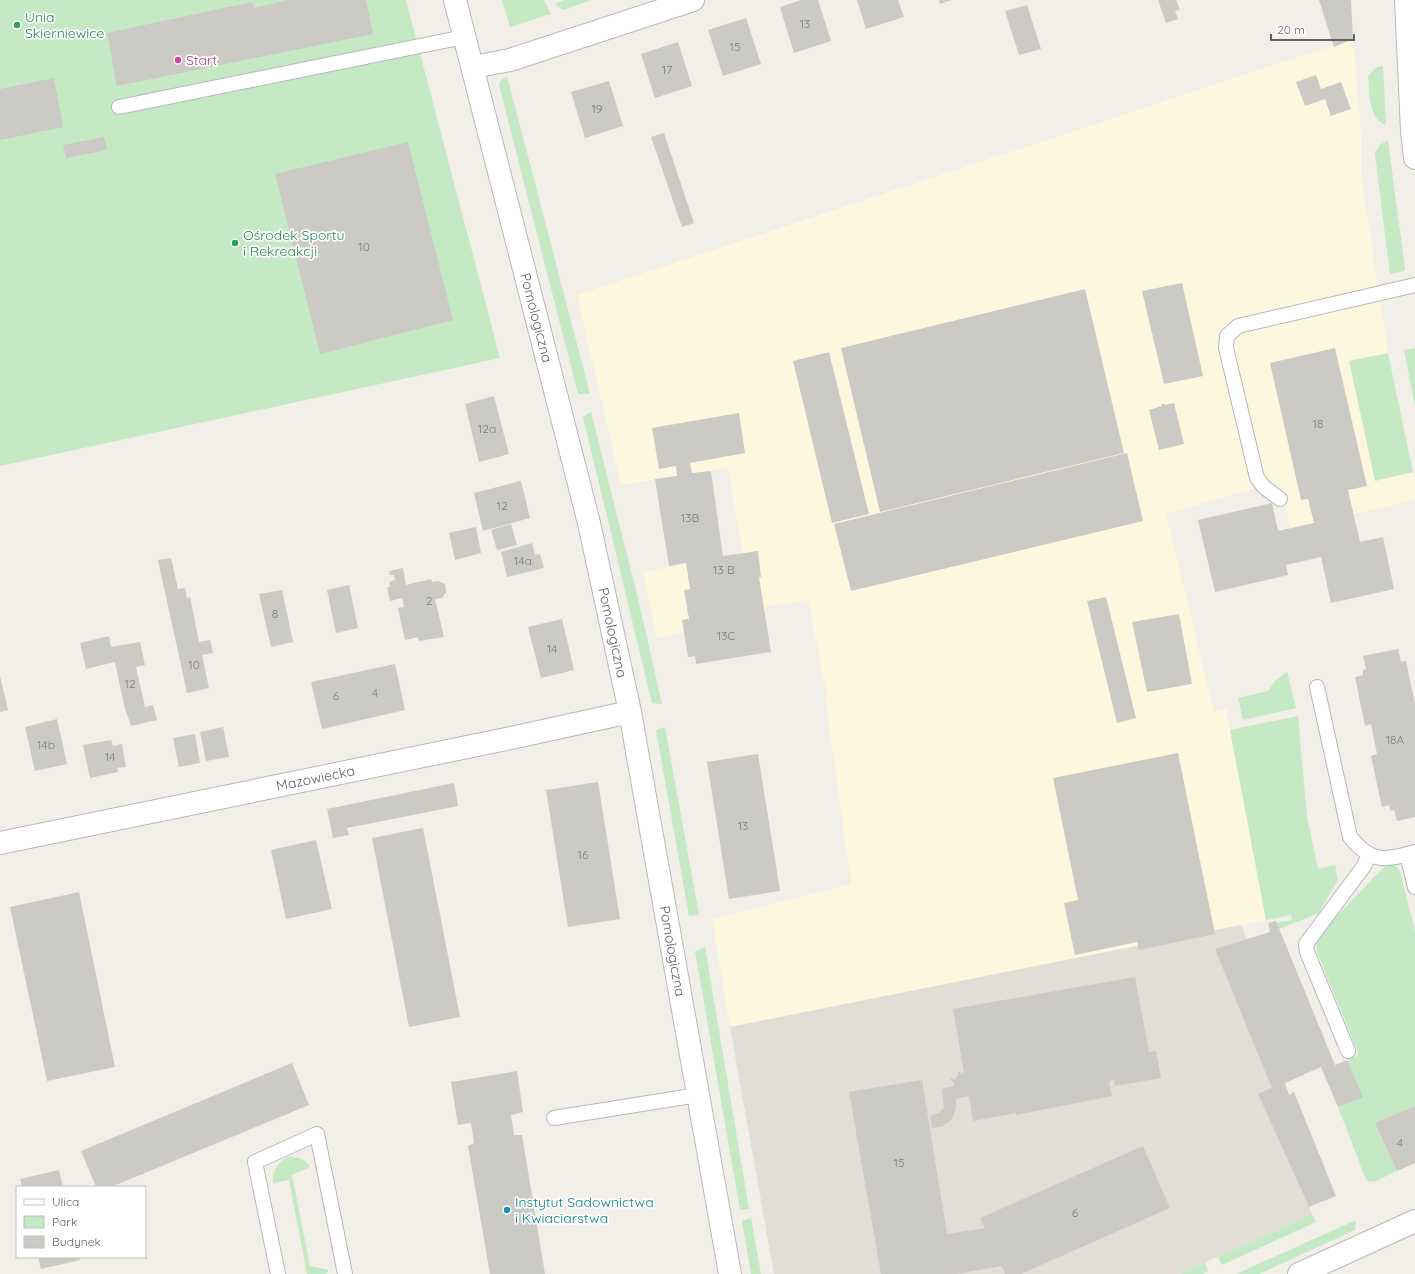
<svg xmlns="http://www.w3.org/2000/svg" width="1415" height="1274" viewBox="0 0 1415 1274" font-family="Quicksand,sans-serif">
<rect width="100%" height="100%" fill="#f1efe8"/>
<!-- commercial -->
<path fill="#fef7e0" d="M 1353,39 L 1361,133 L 1361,175 L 1388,353 L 1415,481 L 1415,500 L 1291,528 L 1284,502 L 1265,485 L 1166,514 L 1214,712 L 1226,709 L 1266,920 L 730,1027 L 712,919 L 851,884 L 825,695 L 827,694 L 808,600 L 765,607 L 766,613 L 657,638 L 643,572 L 743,553 L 728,468 L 621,485 L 577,295 Z"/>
<!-- education -->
<path fill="#e1ded6" d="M 1241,925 L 1304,1075 L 1259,1094 L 1312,1214 L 1180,1274 L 774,1274 L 730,1027 Z"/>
<!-- green -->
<g fill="#c5e8c5">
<path d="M 0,0 L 406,0 L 500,358 L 0,466 Z"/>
<path d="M 502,0 L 544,0 L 551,14 L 510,27 Z"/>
<path d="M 564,0 L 592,0 L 563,10 L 555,4 Z"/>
<path d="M 1383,66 L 1386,125 C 1368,119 1370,92 1368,76 L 1375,68 Z"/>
<path d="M 507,76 L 590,394 L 578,394 L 499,85 L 501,80 Z"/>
<path d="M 1388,140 L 1405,269 L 1404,271 L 1390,274 L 1375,153 L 1380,145 Z"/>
<path d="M 1415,348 L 1415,407 L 1404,350 Z"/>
<path d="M 1388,353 L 1413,472 L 1375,481 L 1349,361 Z"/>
<path d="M 591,412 L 638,598 L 662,704 L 652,703 L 583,417 Z"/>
<path d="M 1287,672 L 1296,708 L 1243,720 L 1238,698 L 1268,691 L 1275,681 Z"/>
<path d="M 1298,716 L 1307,817 L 1318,869 L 1335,865 L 1338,880 L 1319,913 L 1279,929 L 1277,923 L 1292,920 L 1291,915 L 1266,920 L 1230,730 Z"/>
<path d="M 665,727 L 699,915 L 689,916 L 656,730 Z"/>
<path d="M 1391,864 L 1396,866 L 1400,871 L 1415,931 L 1415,1106 L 1375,1123 L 1397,1171 L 1374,1182 L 1368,1181 L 1365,1177 L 1338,1107 L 1362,1097 L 1347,1060 L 1359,1055 L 1317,952 L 1316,943 L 1320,933 L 1384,867 Z"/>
<path d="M 705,947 L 749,1209 L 740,1210 L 695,951 Z"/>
<path d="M 288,1157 C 296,1156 306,1159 310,1167 L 292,1175 L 310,1266 L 329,1270 L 326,1274 L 307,1274 L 289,1180 L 273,1183 C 272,1172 277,1162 288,1157 Z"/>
<path d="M 1312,1214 L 1316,1222 L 1222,1265 L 1218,1257 Z"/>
<path d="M 751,1218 L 761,1274 L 751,1274 L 742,1221 Z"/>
<path d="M 1356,1220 L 1355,1230 L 1259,1274 L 1236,1274 Z"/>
<path d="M 1205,1263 L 1208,1271 L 1202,1274 L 1180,1274 Z"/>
</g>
<!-- building -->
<g fill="#cccac5">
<path d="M 289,0 L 366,0 L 373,34 L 117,86 L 107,33 L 252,2 L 254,8 Z"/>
<path d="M 801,0 L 818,0 L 831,41 L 794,53 L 780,7 Z"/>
<path d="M 857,0 L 898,0 L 904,17 L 866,29 Z"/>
<path d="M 939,0 L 952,0 L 940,4 Z"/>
<path d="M 1158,0 L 1176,0 L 1180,10 L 1175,11 L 1178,19 L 1166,23 Z"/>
<path d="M 1319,0 L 1351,0 L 1353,39 L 1334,47 Z"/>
<path d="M 1027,5 L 1041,49 L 1019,55 L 1005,11 Z"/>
<path d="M 746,18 L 761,64 L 723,76 L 708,30 Z"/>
<path d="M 678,42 L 692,86 L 655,98 L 641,54 Z"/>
<path d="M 1316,75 L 1321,89 L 1341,82 L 1351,109 L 1331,116 L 1325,99 L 1305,106 L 1296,82 Z"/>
<path d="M 54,78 L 63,127 L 0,140 L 0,89 Z"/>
<path d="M 609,81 L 623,126 L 585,138 L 571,92 Z"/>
<path d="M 664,133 L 694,223 L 682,227 L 651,137 Z"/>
<path d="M 104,137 L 107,150 L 66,158 L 63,145 Z"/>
<path d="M 408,142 L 453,320 L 320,354 L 275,174 Z"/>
<path d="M 1182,283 L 1203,376 L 1164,384 L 1142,291 Z"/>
<path d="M 1085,289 L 1124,453 L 880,512 L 841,348 Z"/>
<path d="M 1335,348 L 1367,486 L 1348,490 L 1360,542 L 1383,537 L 1394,589 L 1331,603 L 1321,557 L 1286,565 L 1288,575 L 1215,592 L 1198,520 L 1272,503 L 1278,531 L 1314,523 L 1308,499 L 1301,500 L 1270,363 Z"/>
<path d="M 829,352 L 869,514 L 832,523 L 793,361 Z"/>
<path d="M 494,396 L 509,454 L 479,462 L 465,404 Z"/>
<path d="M 1174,403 L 1184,444 L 1159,450 L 1149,410 L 1162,406 L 1161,404 L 1165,404 L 1165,405 Z"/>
<path d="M 739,413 L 745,453 L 690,463 L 692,473 L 711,471 L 723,556 L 758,551 L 761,577 L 759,577 L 771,652 L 696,664 L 695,656 L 688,657 L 682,620 L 689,619 L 684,590 L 690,589 L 686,563 L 669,566 L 655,479 L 677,476 L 676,466 L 659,469 L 652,428 Z"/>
<path d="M 1127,453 L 1143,521 L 851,591 L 834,524 Z"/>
<path d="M 521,481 L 530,518 L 483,531 L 474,493 Z"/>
<path d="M 511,524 L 517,545 L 497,550 L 491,530 Z"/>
<path d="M 476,527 L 481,553 L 455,560 L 449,533 Z"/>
<path d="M 532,543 L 535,555 L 540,554 L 544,568 L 507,577 L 501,552 Z"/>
<path d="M 171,558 L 178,589 L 185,588 L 187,598 L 190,597 L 199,642 L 210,640 L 213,653 L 202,655 L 209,688 L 187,693 L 158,560 Z"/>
<path d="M 403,568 L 406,585 L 431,579 L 432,582 L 438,581 L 445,584 L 446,592 L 442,598 L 435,599 L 444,637 L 419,641 L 418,637 L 405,640 L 398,608 L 404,607 L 402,598 L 390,601 L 387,587 L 390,587 L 389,582 L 395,580 L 394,575 L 390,575 L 389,571 Z"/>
<path d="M 349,585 L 358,628 L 336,633 L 327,590 Z"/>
<path d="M 282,590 L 293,642 L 271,647 L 259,594 Z"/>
<path d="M 1106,597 L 1136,718 L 1117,723 L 1087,601 Z"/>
<path d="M 1179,614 L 1192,684 L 1147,692 L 1132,622 Z"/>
<path d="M 562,619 L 574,670 L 541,678 L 528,627 Z"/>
<path d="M 109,636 L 111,647 L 140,642 L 145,665 L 136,667 L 145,707 L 153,705 L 157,720 L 131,726 L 124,705 L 115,662 L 86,669 L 80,643 Z"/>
<path d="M 1398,649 L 1401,662 L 1406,661 L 1415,704 L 1415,817 L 1397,821 L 1394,810 L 1390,811 L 1389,805 L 1382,807 L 1371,756 L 1377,754 L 1371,724 L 1365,726 L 1355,677 L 1363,675 L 1363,670 L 1366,669 L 1363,656 Z"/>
<path d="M 395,664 L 405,710 L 322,729 L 311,682 Z"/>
<path d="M 0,676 L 8,710 L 0,712 Z"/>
<path d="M 57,719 L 67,764 L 35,771 L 25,727 Z"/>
<path d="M 223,727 L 229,757 L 206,761 L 200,732 Z"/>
<path d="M 195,734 L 200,763 L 179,767 L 173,738 Z"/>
<path d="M 111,740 L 113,746 L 122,744 L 126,767 L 117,768 L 118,772 L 90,778 L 83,745 Z"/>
<path d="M 1178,753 L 1215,934 L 1139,950 L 1137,942 L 1075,955 L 1064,903 L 1078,900 L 1053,778 Z"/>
<path d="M 758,754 L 780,891 L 729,899 L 707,762 Z"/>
<path d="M 598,782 L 620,919 L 568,927 L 546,790 Z"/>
<path d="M 454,783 L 458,806 L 347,828 L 349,835 L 333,838 L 327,809 Z"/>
<path d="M 423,828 L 460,1017 L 409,1027 L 372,838 Z"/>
<path d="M 316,840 L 332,909 L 286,919 L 271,850 Z"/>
<path d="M 79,892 L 115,1067 L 47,1081 L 10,907 Z"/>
<path d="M 1276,921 L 1335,1065 L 1347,1060 L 1363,1097 L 1338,1107 L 1321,1067 L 1280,1085 L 1285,1083 L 1289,1095 L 1294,1092 L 1336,1196 L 1309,1207 L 1258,1094 L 1272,1088 L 1215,949 L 1270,932 L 1268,923 Z"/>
<path d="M 1135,977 L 1149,1052 L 1156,1051 L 1161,1078 L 1115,1086 L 1114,1080 L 1109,1081 L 1112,1096 L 1016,1115 L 1016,1113 L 973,1121 L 969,1096 L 956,1099 L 956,1109 L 952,1119 L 943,1126 L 932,1128 L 930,1116 L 939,1113 L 944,1107 L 942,1089 L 954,1086 L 954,1082 L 950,1080 L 952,1078 L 954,1080 L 959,1074 L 957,1073 L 958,1071 L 961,1073 L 964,1072 L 953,1009 Z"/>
<path d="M 292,1063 L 309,1105 L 111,1187 L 96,1187 L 81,1151 Z"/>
<path d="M 517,1071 L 523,1112 L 511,1115 L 514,1135 L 522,1135 L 545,1274 L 490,1274 L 468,1146 L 474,1143 L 471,1123 L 458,1125 L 451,1082 Z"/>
<path d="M 922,1080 L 947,1234 L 985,1228 L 980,1218 L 1143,1146 L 1170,1208 L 1021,1274 L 1005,1274 L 1002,1266 L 955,1274 L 881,1274 L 849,1092 Z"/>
<path d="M 1415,1106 L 1415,1163 L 1397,1171 L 1375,1123 Z"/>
<path d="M 59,1170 L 63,1187 L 22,1187 L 20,1179 Z"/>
<path d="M 38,1257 L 79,1257 L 80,1260 L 41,1269 Z"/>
</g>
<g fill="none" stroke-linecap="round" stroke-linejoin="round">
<!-- lane casing -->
<g stroke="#b5b8bc" stroke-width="16">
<g id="lane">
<path d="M 119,107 L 464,37"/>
<path d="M 1280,499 L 1264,487 L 1257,478 L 1226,348 L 1227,336 L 1238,326 L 1415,285"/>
<path d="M 1317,687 L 1350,837 C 1371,863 1385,861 1415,852"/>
<path d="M 1407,854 L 1415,887"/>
<path d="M 1348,1051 L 1307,952 L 1306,944 L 1364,866 L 1369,854"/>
<path d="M 554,1118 L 698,1095"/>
<path d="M 278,1274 L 255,1162 L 317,1134 L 345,1274"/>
</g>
</g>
<!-- street casing -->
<g stroke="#b5b8bc" stroke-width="24">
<g id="street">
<path d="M 473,67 L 510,60 L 693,0"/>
<path id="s1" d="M 0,843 L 511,738 L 630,712"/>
<path d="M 1299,1274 L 1415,1221"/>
</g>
</g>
<!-- secondary casing -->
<g stroke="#b6babf" stroke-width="24">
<g id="secondary">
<path id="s2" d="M 455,0 L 589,523 L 630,712 L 730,1274"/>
<path d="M 1406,0 L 1412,131 L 1415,158"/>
</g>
</g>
<!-- lane -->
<use href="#lane" stroke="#fff" stroke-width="14"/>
<!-- street -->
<use href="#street" stroke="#fff" stroke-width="22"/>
<!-- secondary -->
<use href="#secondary" stroke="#fff" stroke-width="22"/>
</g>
<!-- markers -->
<g fill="#2e9e5b" stroke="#fff" stroke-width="1.5">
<circle cx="17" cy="25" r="4"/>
<circle cx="235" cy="243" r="4"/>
</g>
<circle fill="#d1479c" stroke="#fff" stroke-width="1.5" cx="178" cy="60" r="4"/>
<circle fill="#0f9aa8" stroke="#fff" stroke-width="1.5" cx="507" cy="1210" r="4"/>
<g text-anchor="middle" stroke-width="3.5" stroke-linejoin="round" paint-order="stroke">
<!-- number labels -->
<g font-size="12" fill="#7a7d7f">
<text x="805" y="28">13</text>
<text x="735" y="51">15</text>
<text x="667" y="74">17</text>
<text x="597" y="113">19</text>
<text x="364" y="251">10</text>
<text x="1318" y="428">18</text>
<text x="487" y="433">12a</text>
<text x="502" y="510">12</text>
<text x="690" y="522">13B</text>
<text x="523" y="565">14a</text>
<text x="724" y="574">13 B</text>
<text x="429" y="605">2</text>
<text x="275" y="618">8</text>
<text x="726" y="640">13C</text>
<text x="552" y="653">14</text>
<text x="194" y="669">10</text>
<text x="130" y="688">12</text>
<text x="375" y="697">4</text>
<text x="336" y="700">6</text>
<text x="1395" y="744">18A</text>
<text x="46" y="749">14b</text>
<text x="110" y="761">14</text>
<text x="743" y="830">13</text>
<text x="583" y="859">16</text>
<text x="1400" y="1147">4</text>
<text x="899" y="1167">15</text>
<text x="1075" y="1217">6</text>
</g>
<!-- leisure labels -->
<g font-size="14" fill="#27864d" stroke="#fff" text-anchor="start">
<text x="25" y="22">Unia<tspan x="25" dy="16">Skierniewice</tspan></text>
<text x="243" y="240">Ośrodek Sportu<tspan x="243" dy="16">i Rekreakcji</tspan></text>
</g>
<!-- hotel labels -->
<g font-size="14" fill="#b23c85" stroke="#fff" text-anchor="start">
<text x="186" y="65">Start</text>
</g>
<!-- street labels -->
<g font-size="14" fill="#5f6368" stroke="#fff">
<text dy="5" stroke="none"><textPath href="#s2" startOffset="328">Pomologiczna</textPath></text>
<text dy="5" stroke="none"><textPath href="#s2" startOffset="652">Pomologiczna</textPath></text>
<text dy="5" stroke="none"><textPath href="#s1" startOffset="322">Mazowiecka</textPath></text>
<text dy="5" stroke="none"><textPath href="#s2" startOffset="976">Pomologiczna</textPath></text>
</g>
<!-- culture labels -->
<g font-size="14" fill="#0d838f" stroke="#fff" text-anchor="start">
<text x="515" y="1207">Instytut Sadownictwa<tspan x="515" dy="16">i Kwiaciarstwa</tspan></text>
</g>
</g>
<!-- legend -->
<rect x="16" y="1186" width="130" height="72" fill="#ffffff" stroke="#bfc1c3"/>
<rect x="24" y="1199" width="20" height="6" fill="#ffffff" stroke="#bfc1c3"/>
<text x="52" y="1206" font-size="12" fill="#5f6368">Ulica</text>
<rect x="24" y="1216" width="20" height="12" fill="#c5e8c5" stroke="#bfc1c3"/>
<text x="52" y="1226" font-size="12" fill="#5f6368">Park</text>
<rect x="24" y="1236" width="20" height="12" fill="#cccac5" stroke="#bfc1c3"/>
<text x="52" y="1246" font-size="12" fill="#5f6368">Budynek</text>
<!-- scale -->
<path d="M1271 34v6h83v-6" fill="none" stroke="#5f6368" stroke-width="2"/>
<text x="1277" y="34" font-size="12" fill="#5f6368" stroke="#ffffff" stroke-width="3" paint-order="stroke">20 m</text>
</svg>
